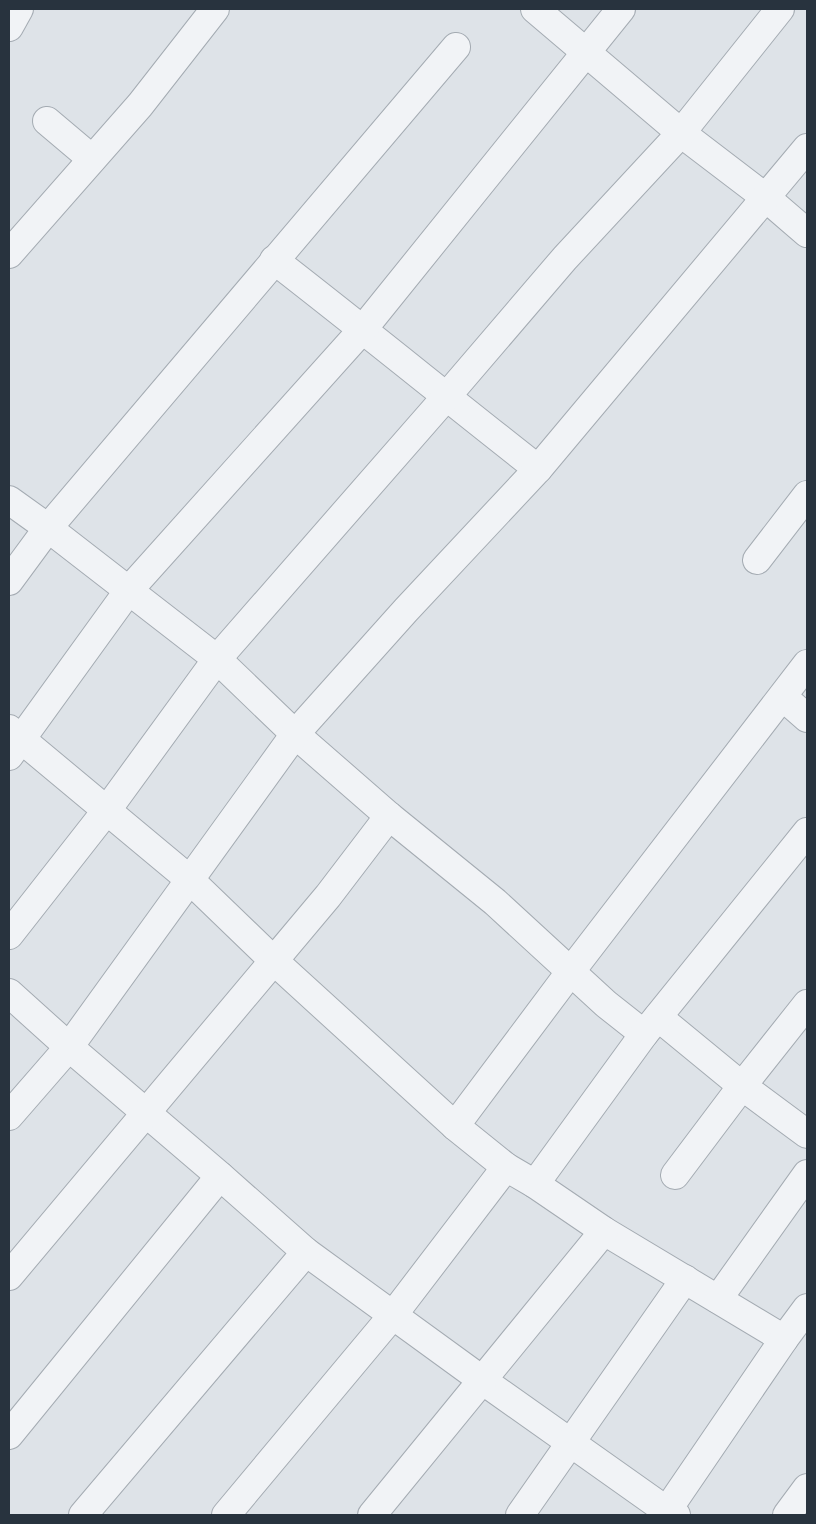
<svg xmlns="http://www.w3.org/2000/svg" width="816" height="1524" viewBox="0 0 816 1524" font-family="Jost,sans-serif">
<rect width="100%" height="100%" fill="#dee3e8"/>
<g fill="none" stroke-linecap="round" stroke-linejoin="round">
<!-- minor casing -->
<g stroke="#a4abb2" stroke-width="30">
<g id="minor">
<path d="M 535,9 L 681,133 L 765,197 L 807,233"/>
<path d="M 9,27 L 19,9"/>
<path d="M 47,121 L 92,159"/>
<path d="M 9,254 L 140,105 L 215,9"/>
<path d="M 274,260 C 363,329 450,400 538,469"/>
<path d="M 9,500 L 48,528 L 217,659 L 295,734 L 389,816 L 495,902 L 606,1004 L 644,1034"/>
<path d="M 757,560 L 807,495"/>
<path d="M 9,581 L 48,528 L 456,47"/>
<path d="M 783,697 L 807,718"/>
<path d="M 9,729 L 189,879 L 273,960 L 455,1126 L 506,1167 L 535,1184 L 604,1231 L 784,1339"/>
<path d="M 9,756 L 129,590 L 363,329 L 621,9"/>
<path d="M 9,935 L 107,810 L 217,659 L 446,397 L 565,258 L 681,133 L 780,9"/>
<path d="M 9,993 L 69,1047 L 220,1176 L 306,1252 L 482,1380 L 667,1511 L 676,1515"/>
<path d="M 658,1017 L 742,1086 L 807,1134"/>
<path d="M 9,1116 L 69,1047 L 295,734 L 406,610 L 538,469 L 807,148"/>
<path d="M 455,1126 L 571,971 L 807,664"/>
<path d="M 675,1175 L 742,1086 L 807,1004"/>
<path d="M 535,1184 L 644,1034 L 807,832"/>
<path d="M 9,1276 L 328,896 L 389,816"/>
<path d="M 718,1299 L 807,1174"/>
<path d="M 9,1435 L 220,1176"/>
<path d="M 83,1515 L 306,1252"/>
<path d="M 226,1515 L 393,1315 L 506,1167"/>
<path d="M 372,1515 L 604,1231"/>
<path d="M 520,1515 L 685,1279"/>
<path d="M 664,1515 L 784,1339 L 807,1308"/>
<path d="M 787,1515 L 807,1488"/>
</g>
</g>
<!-- minor -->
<use href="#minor" stroke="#f1f3f6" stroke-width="28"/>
</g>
<!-- border -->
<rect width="816" height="1524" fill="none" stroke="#28333e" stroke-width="20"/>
</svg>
